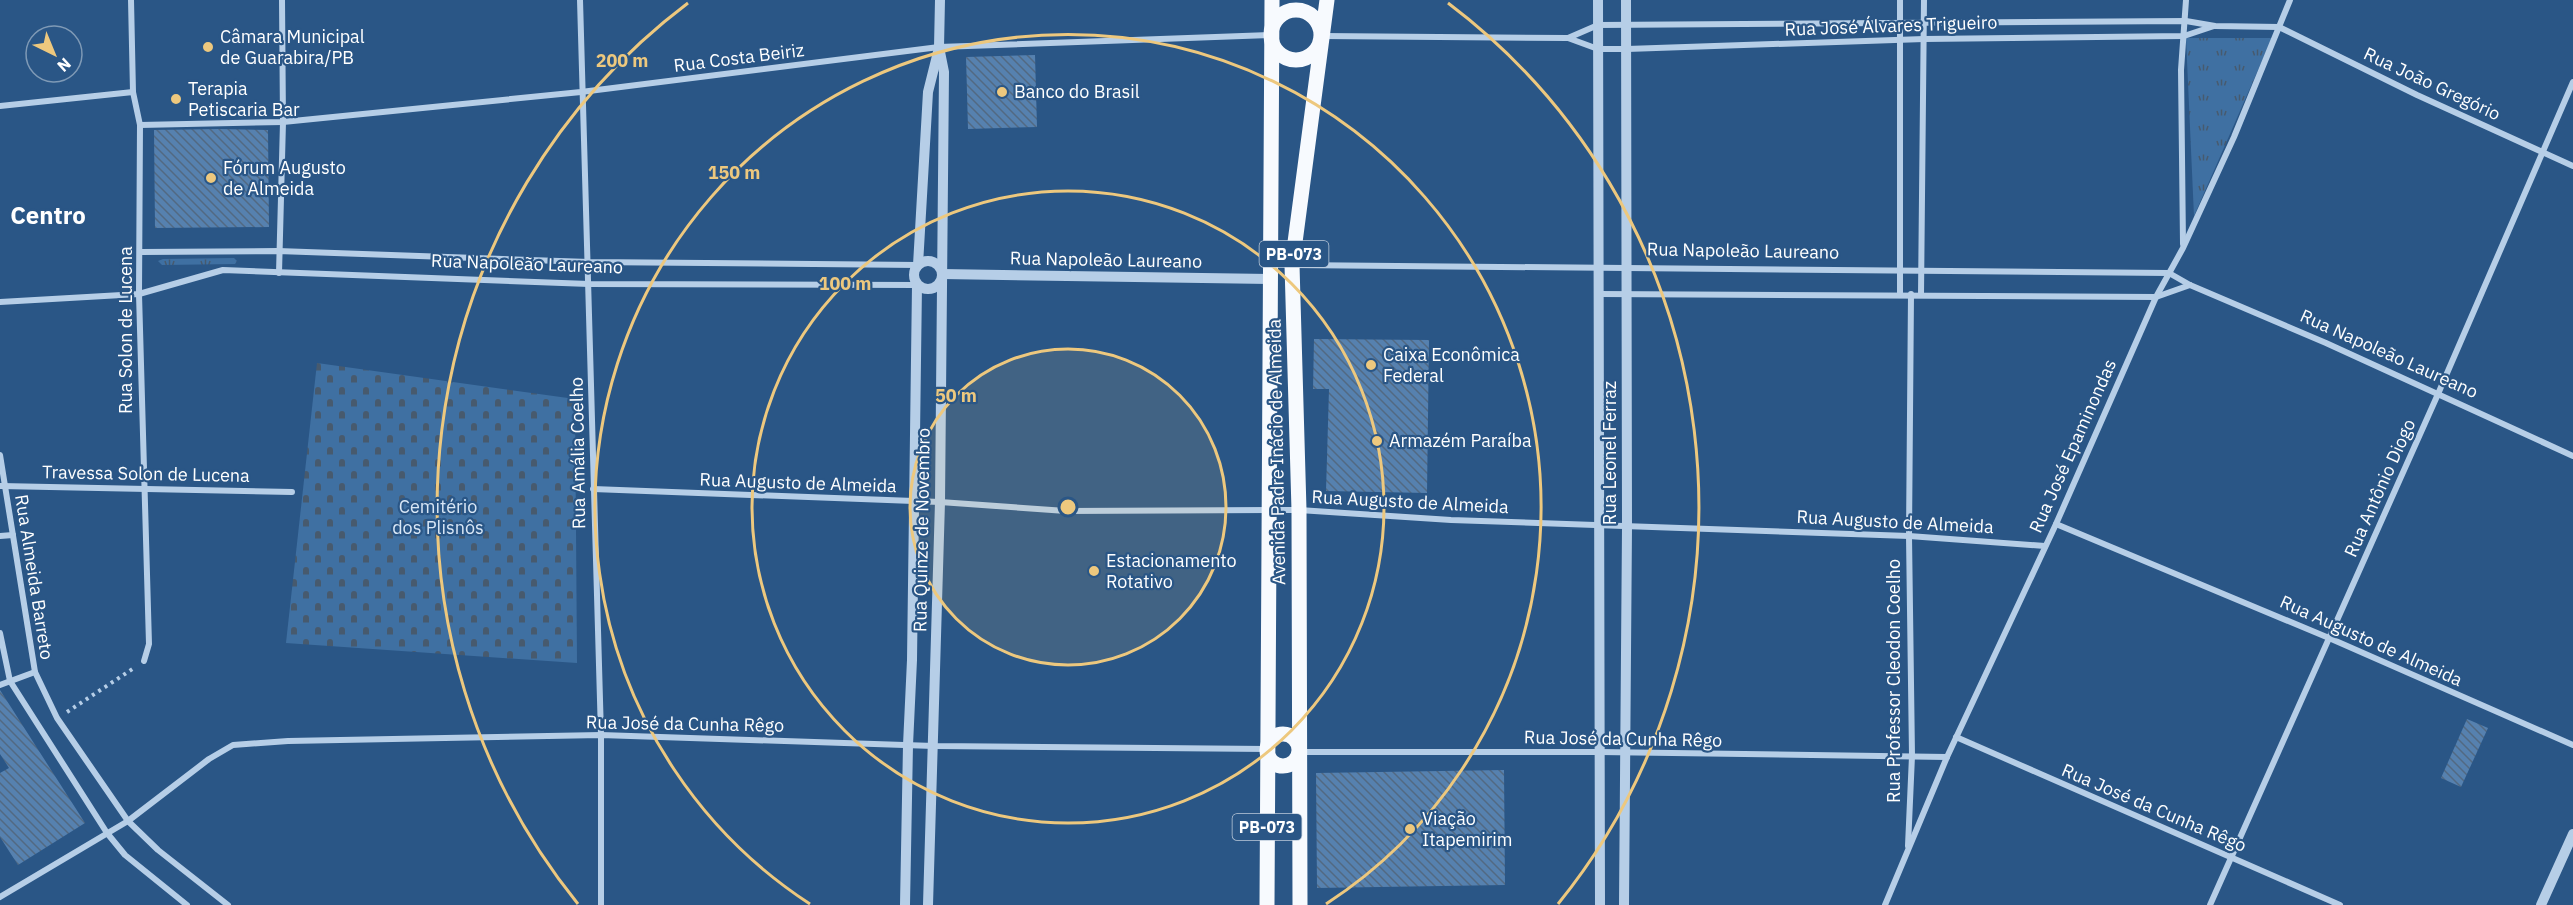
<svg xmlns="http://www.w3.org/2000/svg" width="2573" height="905" viewBox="0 0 2573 905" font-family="'IBM Plex Sans',sans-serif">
<defs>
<pattern id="cemetery-stones" width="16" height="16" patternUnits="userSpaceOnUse" patternTransform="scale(1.5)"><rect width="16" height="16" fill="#3f70a2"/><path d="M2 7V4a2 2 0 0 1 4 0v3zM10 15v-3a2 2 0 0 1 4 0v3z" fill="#475a6e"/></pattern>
<pattern id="park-tufts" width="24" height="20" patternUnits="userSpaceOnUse" patternTransform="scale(1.5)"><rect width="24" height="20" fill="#3f70a2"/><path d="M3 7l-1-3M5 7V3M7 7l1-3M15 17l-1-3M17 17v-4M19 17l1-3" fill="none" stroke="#475a6e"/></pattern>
<pattern id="building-back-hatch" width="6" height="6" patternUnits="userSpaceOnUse" patternTransform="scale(1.5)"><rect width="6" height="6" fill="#5681af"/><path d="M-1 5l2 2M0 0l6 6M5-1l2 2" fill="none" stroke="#526982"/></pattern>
</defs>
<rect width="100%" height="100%" fill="#2a5686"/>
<!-- cemetery -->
<path fill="url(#cemetery-stones)" d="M 317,363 L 575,399 L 577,663 L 286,643 Z"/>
<!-- park -->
<g fill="url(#park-tufts)">
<path d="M 2186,38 L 2272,38 L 2194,216 Z"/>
<path d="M 234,258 L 237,261 L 235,264 L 162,265 L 158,261 L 163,259 Z"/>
</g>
<!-- building -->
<g fill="url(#building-back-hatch)">
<path d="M 1035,55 L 1037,127 L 968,129 L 966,57 Z"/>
<path d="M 219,129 L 268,130 L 269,227 L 155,228 L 154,130 Z"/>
<path d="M 1314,339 L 1429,340 L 1427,493 L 1326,491 L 1329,389 L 1313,389 Z"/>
<path d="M 0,690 L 85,823 L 18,865 L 0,837 L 0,773 L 9,768 L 0,754 Z"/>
<path d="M 2467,719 L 2488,728 L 2461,787 L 2441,778 Z"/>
<path d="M 1504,770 L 1505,885 L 1317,888 L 1316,773 Z"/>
</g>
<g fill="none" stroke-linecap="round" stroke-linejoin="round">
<!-- path -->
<path stroke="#b6cee7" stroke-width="4" stroke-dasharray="3 4.5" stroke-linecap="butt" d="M 67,712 L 134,668"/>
<!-- minor -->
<g stroke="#b6cee7" stroke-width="6">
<path d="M 131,0 L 133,92 L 140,125 L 139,294 L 149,644 L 144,661"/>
<path d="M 580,0 L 601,735 L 601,905"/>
<path d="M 1900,0 L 1900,294"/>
<path d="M 1322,36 L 1568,38 L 1598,49 L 1627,49 L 1924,39 L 2184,36 L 2214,26"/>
<path d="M 1568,38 L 1598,25 L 2186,21 L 2215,26 L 2279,27 L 2417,95 L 2573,166"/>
<path d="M 0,106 L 133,92"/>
<path d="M 140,125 L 283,122 L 581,92 L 939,47 L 1270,35"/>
<path d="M 2183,244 L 2181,70 L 2186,0"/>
<path d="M 141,252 L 278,251 L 589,262 L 918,265"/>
<path d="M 1293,265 L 2169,273 L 2190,285 L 2326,343 L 2573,456"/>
<path d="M 279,273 L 283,122 L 282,0"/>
<path d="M 1599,294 L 2156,297 L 2190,285"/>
<path d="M 1921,295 L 1924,0"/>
<path d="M 0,302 L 139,294 L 223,270 L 589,284 L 917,285"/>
<path d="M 0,455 L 35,672 L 57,718 L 128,821 L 158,850 L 228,905"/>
<path d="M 1,486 L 292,492"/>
<path d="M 593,489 L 940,502 L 1066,511 L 1299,510 L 1451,520 L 1909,536 L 2045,546"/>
<path d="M 2056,524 L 2329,638 L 2573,745"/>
<path d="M 0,536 L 13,535"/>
<path d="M 0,633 L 10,681 L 107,833 L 125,855 L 187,905"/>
<path d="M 0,685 L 35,672"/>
<path d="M 1956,737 L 2340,905"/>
<path d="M 1299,752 L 1600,752 L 1947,757"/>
<path d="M 1908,846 L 1912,756 L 1909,536 L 1911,294"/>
<path d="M 0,897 L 128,821 L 209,759 L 233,745 L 288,741 L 601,735 L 934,746 L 1267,749"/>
<path d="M 1885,905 L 1947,757 L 2056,524 L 2156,297 L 2183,248 L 2234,137 L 2290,0"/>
<path d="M 2210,905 L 2438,394 L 2573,82"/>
</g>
<!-- tertiary -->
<g stroke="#b6cee7" stroke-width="10">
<path d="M 1598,0 L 1600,905"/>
<circle cx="928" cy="275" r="14"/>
<path d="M 918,265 L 928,92 L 939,48"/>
<path d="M 942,274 L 1270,279"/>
<path d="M 905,905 L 908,745 L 912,660 L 917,285"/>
<path d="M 928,905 L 940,502 L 944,72 L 939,47 L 940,0"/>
<path d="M 1624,905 L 1627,527 L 1626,0"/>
<path d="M 2541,905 L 2573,834"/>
</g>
<!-- primary -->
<g stroke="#f7fafe" stroke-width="15">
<circle cx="1296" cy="35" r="25"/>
<circle cx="1283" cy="750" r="16"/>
<path d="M 1267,905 L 1272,0"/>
<path d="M 1300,905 L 1299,510 L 1292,265 L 1327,0"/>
</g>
</g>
<!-- distance rings -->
<circle cx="1068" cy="507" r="158" fill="#edc87e" fill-opacity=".12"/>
<g fill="none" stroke="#edc87e" stroke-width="3">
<circle cx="1068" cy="507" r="158"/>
<circle cx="1068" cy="507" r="316"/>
<path d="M810 904A473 473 0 1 1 1326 904"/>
<path d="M578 904A631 631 0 0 1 688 3M1448 3A631 631 0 0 1 1558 904"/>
</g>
<!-- markers -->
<g fill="#edc87e" stroke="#2a5686" stroke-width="2">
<circle cx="208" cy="47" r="6"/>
<circle cx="1002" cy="92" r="6"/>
<circle cx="176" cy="99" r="6"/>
<circle cx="211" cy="178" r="6"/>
<circle cx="1371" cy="365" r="6"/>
<circle cx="1377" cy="441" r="6"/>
<circle cx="1094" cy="571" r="6"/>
<circle cx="1410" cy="829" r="6"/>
</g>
<g text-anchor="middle" stroke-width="4.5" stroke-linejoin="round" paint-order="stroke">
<!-- shield labels -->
<g fill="#2a5686" stroke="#bfccdb" stroke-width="1.5">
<rect x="1259.5" y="241" width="69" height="26" rx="4.5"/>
<rect x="1232.5" y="814" width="69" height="26" rx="4.5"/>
</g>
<g font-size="16" font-weight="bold" fill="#fff">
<text x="1294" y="260">PB-073</text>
<text x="1267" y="833">PB-073</text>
</g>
<!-- street labels -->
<g font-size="18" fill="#fff" stroke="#2a5686">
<text transform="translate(1891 26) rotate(-2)" y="6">Rua José Álvares Trigueiro</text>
<text transform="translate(739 58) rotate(-7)" y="6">Rua Costa Beiriz</text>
<text transform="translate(2432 84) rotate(25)" y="6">Rua João Gregório</text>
<text transform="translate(1743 251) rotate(1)" y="6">Rua Napoleão Laureano</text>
<text transform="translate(1106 260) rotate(1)" y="6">Rua Napoleão Laureano</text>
<text transform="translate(527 264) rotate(2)" y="6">Rua Napoleão Laureano</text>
<text transform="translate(126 330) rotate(-90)" y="6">Rua Solon de Lucena</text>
<text transform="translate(2389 354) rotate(24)" y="6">Rua Napoleão Laureano</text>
<text transform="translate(2073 446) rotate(-66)" y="6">Rua José Epaminondas</text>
<text transform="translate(1277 452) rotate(-91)" y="6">Avenida Padre Inácio de Almeida</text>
<text transform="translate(578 453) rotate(-91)" y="6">Rua Amália Coelho</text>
<text transform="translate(1610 453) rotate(-90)" y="6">Rua Leonel Ferraz</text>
<text transform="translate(146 474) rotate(1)" y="6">Travessa Solon de Lucena</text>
<text transform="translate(798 483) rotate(2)" y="6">Rua Augusto de Almeida</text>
<text transform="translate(2380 488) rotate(-66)" y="6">Rua Antônio Diogo</text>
<text transform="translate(1410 502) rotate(3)" y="6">Rua Augusto de Almeida</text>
<text transform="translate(1895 522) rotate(3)" y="6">Rua Augusto de Almeida</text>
<text transform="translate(922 530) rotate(-89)" y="6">Rua Quinze de Novembro</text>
<text transform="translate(34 577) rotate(81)" y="6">Rua Almeida Barreto</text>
<text transform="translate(2371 641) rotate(24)" y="6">Rua Augusto de Almeida</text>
<text transform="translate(1894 681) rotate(-90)" y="6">Rua Professor Cleodon Coelho</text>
<text transform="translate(685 724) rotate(1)" y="6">Rua José da Cunha Rêgo</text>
<text transform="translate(1623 739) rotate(1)" y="6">Rua José da Cunha Rêgo</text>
<text transform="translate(2154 808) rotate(23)" y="6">Rua José da Cunha Rêgo</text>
</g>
<!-- poi labels -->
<g font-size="18" fill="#fff" stroke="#2a5686" text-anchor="start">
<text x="220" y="43">Câmara Municipal<tspan x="220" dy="21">de Guarabira/PB</tspan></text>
<text x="188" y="95">Terapia<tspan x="188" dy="21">Petiscaria Bar</tspan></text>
<text x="1014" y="98">Banco do Brasil</text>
<text x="223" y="174">Fórum Augusto<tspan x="223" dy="21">de Almeida</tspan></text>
<text x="1383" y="361">Caixa Econômica<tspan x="1383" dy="21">Federal</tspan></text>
<text x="1389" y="447">Armazém Paraíba</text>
<text x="1106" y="567">Estacionamento<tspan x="1106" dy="21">Rotativo</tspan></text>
<text x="1422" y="825">Viação<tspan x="1422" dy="21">Itapemirim</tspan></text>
</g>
<!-- park labels -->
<g font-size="18" fill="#d9e7f6" stroke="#2a5686">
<text x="438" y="513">Cemitério<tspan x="438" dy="21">dos Plisnôs</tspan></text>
</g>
<!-- district labels -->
<g font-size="24" font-weight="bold" fill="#fff" stroke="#2a5686">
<text x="48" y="224">Centro</text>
</g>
</g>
<circle cx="1068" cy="507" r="9" fill="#edc87e" stroke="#2a5686" stroke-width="3"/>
<g font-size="18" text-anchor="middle" font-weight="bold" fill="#edc87e" stroke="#2a5686" stroke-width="4.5" stroke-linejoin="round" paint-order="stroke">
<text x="622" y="67">200 m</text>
<text x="734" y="179">150 m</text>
<text x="845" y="290">100 m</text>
<text x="956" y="402">50 m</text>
</g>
<!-- north arrow -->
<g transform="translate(54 54) rotate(137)"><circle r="28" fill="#2a5686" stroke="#7f9ab6" stroke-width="1.5"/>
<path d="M0-4.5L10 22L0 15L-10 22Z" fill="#edc87e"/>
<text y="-9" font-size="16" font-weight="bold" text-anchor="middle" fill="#ffffff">N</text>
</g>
</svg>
